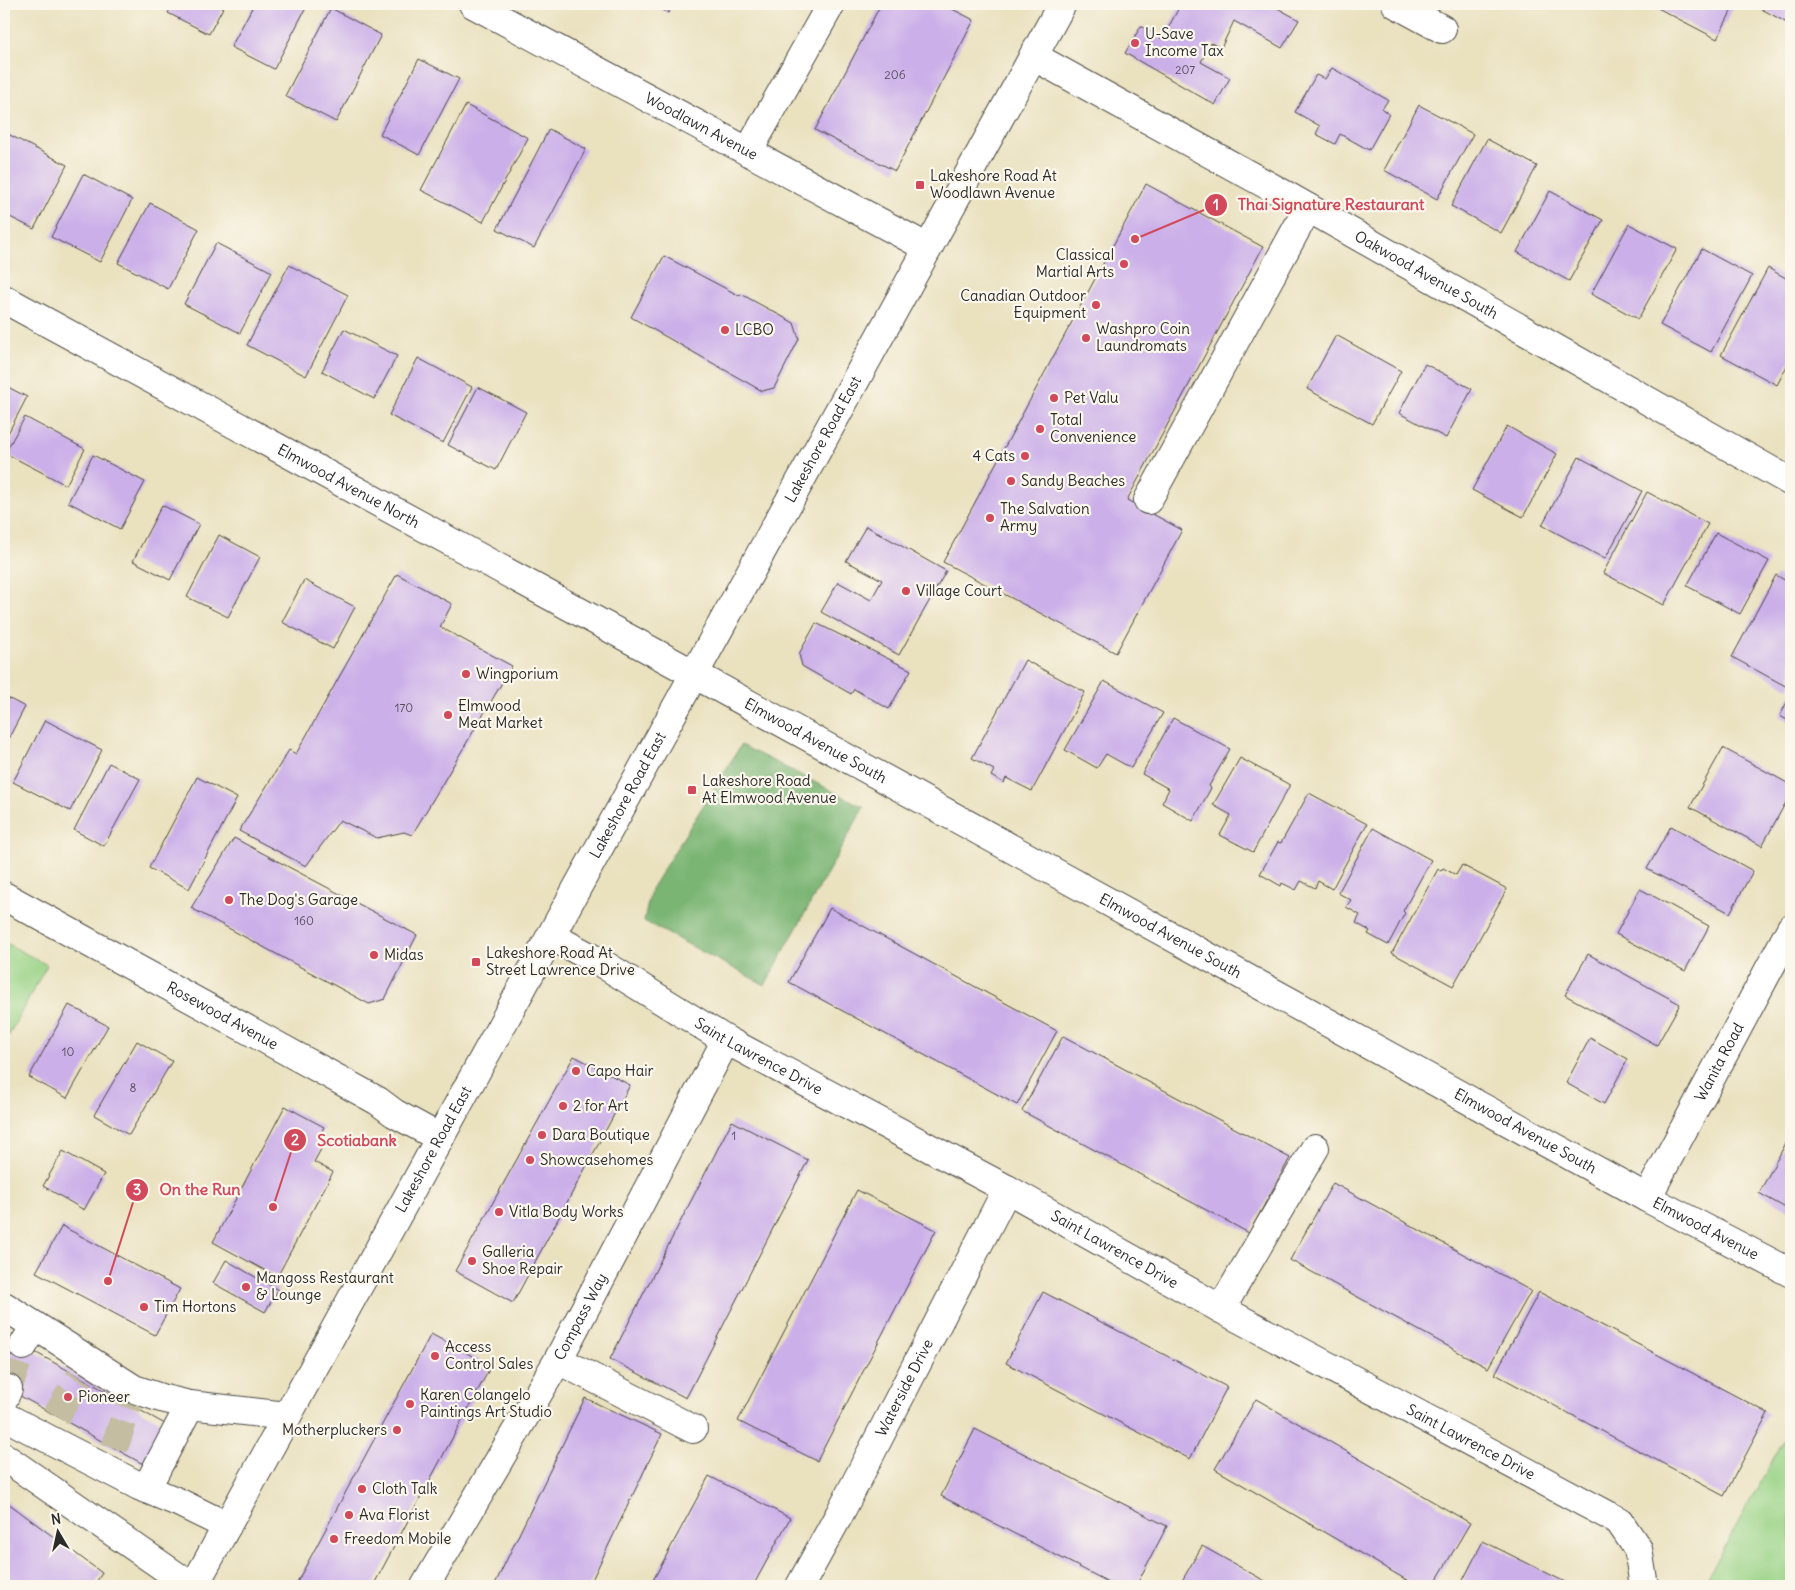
<svg xmlns="http://www.w3.org/2000/svg" width="1795" height="1590" viewBox="0 0 1795 1590" font-family="Delius,sans-serif">
<rect width="100%" height="100%" fill="#fbf7ec"/>
<filter id="ink" filterUnits="userSpaceOnUse"><feTurbulence type="fractalNoise" baseFrequency=".02" numOctaves="2"/><feDisplacementMap in="SourceGraphic" scale="10" xChannelSelector="R" yChannelSelector="G"/><feConvolveMatrix kernelMatrix="1 2 1 2 8 2 1 2 1" color-interpolation-filters="sRGB"/></filter>
<filter id="wash" filterUnits="userSpaceOnUse"><feTurbulence type="fractalNoise" baseFrequency=".0096" numOctaves="4" result="noise"/><feDisplacementMap in="SourceGraphic" scale="20" xChannelSelector="R" yChannelSelector="G"/><feGaussianBlur stdDeviation="1.12" result="paint"/><feColorMatrix in="noise" values="0 0 0 0 0 0 0 0 0 0 0 0 0 0 0 0 0 1.4 0 .05"/><feComposite in="paint" operator="in"/></filter>
<g filter="url(#wash)">
<rect width="100%" height="100%" fill="#eae1bf"/>
<!-- green -->
<g fill="#99d386" stroke="#627f58">
<path d="M 4,942 L 47,965 L 4,1044 Z"/>
<path d="M 1791,1427 L 1791,1586 L 1703,1586 Z"/>
</g>
<!-- forest -->
<path fill="#7ab573" stroke="#52704f" d="M 741,745 L 864,807 L 765,985 L 644,921 L 651,889 Z"/>
<g id="blocks">
<!-- building -->
<g fill="#cbafe9">
<path d="M 173,4 L 225,4 L 209,34 L 168,13 Z"/>
<path d="M 254,4 L 308,4 L 274,69 L 231,47 Z"/>
<path d="M 653,4 L 674,4 L 668,13 Z"/>
<path d="M 881,4 L 942,4 L 974,20 L 895,171 L 815,130 Z"/>
<path d="M 1181,4 L 1270,4 L 1299,20 L 1282,48 L 1234,21 L 1221,48 L 1211,43 L 1201,62 L 1230,78 L 1215,105 L 1125,53 L 1141,26 L 1162,39 Z"/>
<path d="M 1650,4 L 1735,4 L 1717,39 Z"/>
<path d="M 1757,4 L 1791,4 L 1791,25 L 1756,6 Z"/>
<path d="M 331,8 L 381,35 L 336,122 L 285,96 Z"/>
<path d="M 419,59 L 459,79 L 419,155 L 380,134 Z"/>
<path d="M 1332,68 L 1388,100 L 1382,109 L 1389,114 L 1369,150 L 1340,134 L 1335,144 L 1316,134 L 1320,126 L 1295,112 L 1316,75 L 1325,79 Z"/>
<path d="M 466,105 L 528,138 L 483,222 L 421,190 Z"/>
<path d="M 1419,105 L 1473,134 L 1437,199 L 1384,170 Z"/>
<path d="M 549,129 L 586,149 L 534,248 L 497,229 Z"/>
<path d="M 6,133 L 67,165 L 34,229 L 4,214 L 4,138 Z"/>
<path d="M 1487,139 L 1537,166 L 1501,233 L 1451,206 Z"/>
<path d="M 83,174 L 132,200 L 100,262 L 51,237 Z"/>
<path d="M 1146,184 L 1263,247 L 1127,500 L 1182,530 L 1116,653 L 943,562 Z"/>
<path d="M 1550,191 L 1603,220 L 1569,281 L 1517,252 Z"/>
<path d="M 150,203 L 199,229 L 168,289 L 118,263 Z"/>
<path d="M 1629,224 L 1677,249 L 1638,319 L 1591,294 Z"/>
<path d="M 216,243 L 272,272 L 240,333 L 184,304 Z"/>
<path d="M 1702,249 L 1752,276 L 1711,352 L 1660,325 Z"/>
<path d="M 664,256 L 738,295 L 741,294 L 794,323 L 799,339 L 774,388 L 762,391 L 631,317 Z"/>
<path d="M 289,265 L 348,295 L 306,376 L 247,345 Z"/>
<path d="M 1768,268 L 1791,281 L 1791,358 L 1777,385 L 1721,355 Z"/>
<path d="M 344,329 L 397,356 L 374,399 L 322,371 Z"/>
<path d="M 1336,335 L 1401,371 L 1372,424 L 1307,389 Z"/>
<path d="M 418,358 L 472,387 L 443,443 L 389,415 Z"/>
<path d="M 1425,364 L 1472,389 L 1446,438 L 1399,413 Z"/>
<path d="M 4,385 L 27,397 L 4,441 Z"/>
<path d="M 478,387 L 526,412 L 496,470 L 448,445 Z"/>
<path d="M 25,417 L 85,449 L 66,485 L 5,453 Z"/>
<path d="M 1507,426 L 1557,454 L 1523,517 L 1472,490 Z"/>
<path d="M 93,455 L 145,482 L 120,529 L 68,502 Z"/>
<path d="M 1579,457 L 1642,491 L 1605,559 L 1542,525 Z"/>
<path d="M 1647,492 L 1708,524 L 1664,605 L 1603,573 Z"/>
<path d="M 162,505 L 199,524 L 170,580 L 133,561 Z"/>
<path d="M 866,526 L 946,571 L 899,655 L 821,612 L 838,582 L 871,600 L 882,580 L 846,561 Z"/>
<path d="M 1716,533 L 1769,561 L 1740,614 L 1687,586 Z"/>
<path d="M 219,535 L 260,557 L 228,617 L 187,597 Z"/>
<path d="M 397,574 L 452,604 L 440,627 L 512,666 L 412,835 L 404,832 L 377,838 L 340,820 L 306,866 L 239,831 L 289,750 L 296,754 Z"/>
<path d="M 1776,575 L 1791,584 L 1791,685 L 1789,688 L 1732,657 Z"/>
<path d="M 304,580 L 355,607 L 333,649 L 282,622 Z"/>
<path d="M 816,623 L 911,670 L 889,709 L 854,689 L 851,694 L 802,666 L 799,654 Z"/>
<path d="M 1025,660 L 1085,692 L 1032,791 L 1006,778 L 1004,783 L 991,776 L 994,770 L 972,758 Z"/>
<path d="M 1104,681 L 1163,713 L 1131,768 L 1106,754 L 1097,768 L 1065,750 Z"/>
<path d="M 1791,694 L 1791,722 L 1780,716 Z"/>
<path d="M 4,696 L 25,707 L 4,747 Z"/>
<path d="M 1173,718 L 1230,749 L 1209,786 L 1211,788 L 1193,821 L 1162,803 L 1169,789 L 1142,774 Z"/>
<path d="M 45,720 L 102,750 L 70,811 L 13,782 Z"/>
<path d="M 1723,748 L 1791,785 L 1791,793 L 1762,846 L 1690,807 Z"/>
<path d="M 1240,758 L 1290,785 L 1253,852 L 1220,835 L 1231,815 L 1213,805 Z"/>
<path d="M 109,763 L 140,779 L 104,846 L 74,830 Z"/>
<path d="M 197,777 L 237,798 L 189,889 L 149,868 Z"/>
<path d="M 1309,793 L 1367,824 L 1332,889 L 1318,881 L 1315,888 L 1301,881 L 1296,890 L 1282,883 L 1281,886 L 1260,874 L 1278,842 L 1281,843 Z"/>
<path d="M 1671,826 L 1753,871 L 1730,913 L 1647,869 Z"/>
<path d="M 1373,828 L 1431,860 L 1403,911 L 1405,913 L 1388,945 L 1368,934 L 1370,931 L 1356,923 L 1360,915 L 1346,907 L 1351,900 L 1338,893 Z"/>
<path d="M 234,838 L 417,935 L 385,999 L 369,1004 L 191,908 Z"/>
<path d="M 1462,865 L 1507,889 L 1453,986 L 1392,953 L 1438,869 L 1441,871 L 1443,868 L 1456,875 Z"/>
<path d="M 1640,889 L 1709,926 L 1685,971 L 1616,934 Z"/>
<path d="M 830,908 L 1057,1031 L 1017,1105 L 789,982 Z"/>
<path d="M 1588,954 L 1680,1004 L 1657,1045 L 1565,995 Z"/>
<path d="M 69,1005 L 108,1026 L 67,1098 L 29,1077 Z"/>
<path d="M 1063,1036 L 1290,1158 L 1249,1233 L 1022,1111 Z"/>
<path d="M 1590,1038 L 1628,1059 L 1604,1104 L 1566,1083 Z"/>
<path d="M 137,1041 L 172,1061 L 129,1135 L 94,1115 Z"/>
<path d="M 574,1056 L 630,1085 L 513,1303 L 455,1271 Z"/>
<path d="M 285,1106 L 324,1127 L 320,1135 L 327,1138 L 314,1162 L 333,1172 L 277,1277 L 213,1242 Z"/>
<path d="M 732,1121 L 808,1160 L 686,1398 L 610,1359 Z"/>
<path d="M 1786,1143 L 1791,1146 L 1791,1211 L 1759,1193 Z"/>
<path d="M 63,1151 L 104,1174 L 84,1210 L 43,1186 Z"/>
<path d="M 1333,1183 L 1531,1291 L 1488,1368 L 1290,1260 Z"/>
<path d="M 857,1190 L 936,1230 L 817,1461 L 738,1421 Z"/>
<path d="M 62,1226 L 180,1289 L 155,1335 L 36,1272 Z"/>
<path d="M 226,1260 L 278,1290 L 265,1312 L 213,1283 Z"/>
<path d="M 1043,1292 L 1227,1387 L 1190,1459 L 1006,1363 Z"/>
<path d="M 1539,1292 L 1768,1413 L 1724,1496 L 1495,1374 Z"/>
<path d="M 431,1334 L 491,1366 L 373,1586 L 295,1586 Z"/>
<path d="M 4,1335 L 165,1424 L 143,1464 L 4,1387 Z"/>
<path d="M 585,1398 L 662,1434 L 589,1586 L 494,1586 Z"/>
<path d="M 1256,1399 L 1470,1523 L 1433,1586 L 1417,1586 L 1215,1469 Z"/>
<path d="M 975,1429 L 1167,1526 L 1136,1586 L 1116,1586 L 941,1496 Z"/>
<path d="M 709,1476 L 790,1518 L 753,1586 L 650,1586 Z"/>
<path d="M 4,1500 L 102,1573 L 94,1586 L 4,1586 Z"/>
<path d="M 1483,1541 L 1569,1584 L 1568,1586 L 1460,1586 Z"/>
<path d="M 1202,1546 L 1274,1586 L 1179,1586 Z"/>
</g>
</g>
</g>
<g filter="url(#ink)">
<use href="#blocks" fill-opacity="0" stroke="#484641" stroke-width="1"/>
<g fill="none" stroke-linecap="round" stroke-linejoin="round">
<!-- minor-tunnel -->
<g stroke="#c4bda1" stroke-width="28" stroke-dasharray="28 14" stroke-linecap="butt">
<path d="M 8,1389 L 23,1346"/>
<path d="M 56,1416 L 80,1377"/>
<path d="M 114,1448 L 129,1404"/>
</g>
<!-- minor casing -->
<g stroke="#484641" stroke-width="30">
<g id="minor">
<path id="s1" d="M 473,4 L 928,248"/>
<path d="M 1396,4 L 1442,29"/>
<path id="s2" d="M 1033,56 L 1289,197 L 1791,482"/>
<path d="M 748,152 L 831,4"/>
<path id="s3" d="M 4,299 L 694,674 L 1647,1198 L 1791,1273"/>
<path d="M 1148,500 L 1308,208"/>
<path id="s4" d="M 4,896 L 378,1101 L 394,1113 L 440,1138"/>
<path id="s5" d="M 551,936 L 603,964 L 726,1040 L 1007,1189 L 1221,1309 L 1619,1521 L 1638,1549 L 1644,1586"/>
<path id="s6" d="M 1647,1198 L 1791,928"/>
<path d="M 4,1306 L 134,1389 L 161,1398 L 190,1405 L 287,1416"/>
<path d="M 1221,1309 L 1315,1148"/>
<path d="M 23,1346 L 35,1326"/>
<path d="M 558,1360 L 693,1429"/>
<path d="M 4,1398 L 8,1389"/>
<path d="M 4,1416 L 139,1486 L 178,1502 L 227,1526"/>
<path d="M 4,1457 L 191,1586"/>
<path d="M 146,1489 L 190,1405"/>
<path id="s7" d="M 425,1586 L 558,1360 L 726,1040"/>
<path id="s8" d="M 800,1586 L 839,1515 L 1007,1189"/>
</g>
</g>
<!-- major casing -->
<g stroke="#484641" stroke-width="30">
<g id="major">
<path id="s9" d="M 194,1586 L 1062,4"/>
</g>
</g>
<!-- minor -->
<use href="#minor" stroke="#fff" stroke-width="28"/>
<!-- major -->
<use href="#major" stroke="#fff" stroke-width="28"/>
</g>
</g>
<!-- markers -->
<g fill="#d1495b" stroke="#fbf7ec" stroke-width="2">
<circle cx="1135" cy="43" r="5"/>
<rect x="915" y="180" width="10" height="10" rx="2.5"/>
<circle cx="1124" cy="264" r="5"/>
<circle cx="1096" cy="305" r="5"/>
<circle cx="725" cy="330" r="5"/>
<circle cx="1086" cy="338" r="5"/>
<circle cx="1054" cy="398" r="5"/>
<circle cx="1040" cy="429" r="5"/>
<circle cx="1025" cy="456" r="5"/>
<circle cx="1011" cy="481" r="5"/>
<circle cx="990" cy="518" r="5"/>
<circle cx="906" cy="591" r="5"/>
<circle cx="466" cy="674" r="5"/>
<circle cx="448" cy="715" r="5"/>
<rect x="687" y="785" width="10" height="10" rx="2.5"/>
<circle cx="229" cy="900" r="5"/>
<circle cx="374" cy="955" r="5"/>
<rect x="471" y="957" width="10" height="10" rx="2.5"/>
<circle cx="576" cy="1071" r="5"/>
<circle cx="563" cy="1106" r="5"/>
<circle cx="542" cy="1135" r="5"/>
<circle cx="530" cy="1160" r="5"/>
<circle cx="499" cy="1212" r="5"/>
<circle cx="472" cy="1261" r="5"/>
<circle cx="246" cy="1287" r="5"/>
<circle cx="144" cy="1307" r="5"/>
<circle cx="435" cy="1356" r="5"/>
<circle cx="68" cy="1397" r="5"/>
<circle cx="410" cy="1404" r="5"/>
<circle cx="397" cy="1430" r="5"/>
<circle cx="362" cy="1489" r="5"/>
<circle cx="349" cy="1515" r="5"/>
<circle cx="334" cy="1539" r="5"/>
</g>
<g text-anchor="middle" stroke-width="4.5" stroke-linejoin="round" paint-order="stroke">
<!-- number labels -->
<g font-size="12" fill="#534c5a">
<text x="1185" y="74">207</text>
<text x="895" y="79">206</text>
<text x="404" y="712">170</text>
<text x="304" y="925">160</text>
<text x="68" y="1056">10</text>
<text x="133" y="1092">8</text>
<text x="734" y="1140">1</text>
</g>
<!-- poi labels -->
<g font-size="15" fill="#2b2b2b" stroke="#fbf7ec" text-anchor="start">
<text x="1145" y="39">U-Save<tspan x="1145" dy="17">Income Tax</tspan></text>
<text x="930" y="181">Lakeshore Road At<tspan x="930" dy="17">Woodlawn Avenue</tspan></text>
<text x="1114" y="260" text-anchor="end">Classical<tspan x="1114" dy="17">Martial Arts</tspan></text>
<text x="1086" y="301" text-anchor="end">Canadian Outdoor<tspan x="1086" dy="17">Equipment</tspan></text>
<text x="1096" y="334">Washpro Coin<tspan x="1096" dy="17">Laundromats</tspan></text>
<text x="735" y="335">LCBO</text>
<text x="1064" y="403">Pet Valu</text>
<text x="1050" y="425">Total<tspan x="1050" dy="17">Convenience</tspan></text>
<text x="1015" y="461" text-anchor="end">4 Cats</text>
<text x="1021" y="486">Sandy Beaches</text>
<text x="1000" y="514">The Salvation<tspan x="1000" dy="17">Army</tspan></text>
<text x="916" y="596">Village Court</text>
<text x="476" y="679">Wingporium</text>
<text x="458" y="711">Elmwood<tspan x="458" dy="17">Meat Market</tspan></text>
<text x="702" y="786">Lakeshore Road<tspan x="702" dy="17">At Elmwood Avenue</tspan></text>
<text x="239" y="905">The Dog's Garage</text>
<text x="486" y="958">Lakeshore Road At<tspan x="486" dy="17">Street Lawrence Drive</tspan></text>
<text x="384" y="960">Midas</text>
<text x="586" y="1076">Capo Hair</text>
<text x="573" y="1111">2 for Art</text>
<text x="552" y="1140">Dara Boutique</text>
<text x="540" y="1165">Showcasehomes</text>
<text x="509" y="1217">Vitla Body Works</text>
<text x="482" y="1257">Galleria<tspan x="482" dy="17">Shoe Repair</tspan></text>
<text x="256" y="1283">Mangoss Restaurant<tspan x="256" dy="17">&amp; Lounge</tspan></text>
<text x="154" y="1312">Tim Hortons</text>
<text x="445" y="1352">Access<tspan x="445" dy="17">Control Sales</tspan></text>
<text x="420" y="1400">Karen Colangelo<tspan x="420" dy="17">Paintings Art Studio</tspan></text>
<text x="78" y="1402">Pioneer</text>
<text x="387" y="1435" text-anchor="end">Motherpluckers</text>
<text x="372" y="1494">Cloth Talk</text>
<text x="359" y="1520">Ava Florist</text>
<text x="344" y="1544">Freedom Mobile</text>
</g>
<!-- street labels -->
<g font-size="15" fill="#2b2b2b" stroke="#fbf7ec">
<text dy="5" stroke="none"><textPath href="#s1" startOffset="259">Woodlawn Avenue</textPath></text>
<text dy="5" stroke="none"><textPath href="#s2" startOffset="450">Oakwood Avenue South</textPath></text>
<text dy="5" stroke="none"><textPath href="#s9" startOffset="1308">Lakeshore Road East</textPath></text>
<text dy="5" stroke="none"><textPath href="#s3" startOffset="392">Elmwood Avenue North</textPath></text>
<text dy="5" stroke="none"><textPath href="#s3" startOffset="924">Elmwood Avenue South</textPath></text>
<text dy="5" stroke="none"><textPath href="#s9" startOffset="902">Lakeshore Road East</textPath></text>
<text dy="5" stroke="none"><textPath href="#s3" startOffset="1329">Elmwood Avenue South</textPath></text>
<text dy="5" stroke="none"><textPath href="#s4" startOffset="249">Rosewood Avenue</textPath></text>
<text dy="5" stroke="none"><textPath href="#s5" startOffset="240">Saint Lawrence Drive</textPath></text>
<text dy="5" stroke="none"><textPath href="#s6" startOffset="154">Wanita Road</textPath></text>
<text dy="5" stroke="none"><textPath href="#s3" startOffset="1734">Elmwood Avenue South</textPath></text>
<text dy="5" stroke="none"><textPath href="#s9" startOffset="498">Lakeshore Road East</textPath></text>
<text dy="5" stroke="none"><textPath href="#s3" startOffset="1939">Elmwood Avenue</textPath></text>
<text dy="5" stroke="none"><textPath href="#s5" startOffset="645">Saint Lawrence Drive</textPath></text>
<text dy="5" stroke="none"><textPath href="#s7" startOffset="311">Compass Way</textPath></text>
<text dy="5" stroke="none"><textPath href="#s8" startOffset="224">Waterside Drive</textPath></text>
<text dy="5" stroke="none"><textPath href="#s5" startOffset="1050">Saint Lawrence Drive</textPath></text>
</g>
</g>
<!-- callouts -->
<path fill="none" stroke="#d1495b" stroke-width="2" d="M1135 239L1216 205M273 1207L295 1140M108 1281L137 1190"/>
<g fill="#d1495b" stroke="#fbf7ec" stroke-width="2">
<circle cx="1135" cy="239" r="5"/>
<circle cx="273" cy="1207" r="5"/>
<circle cx="108" cy="1281" r="5"/>
<circle cx="1216" cy="205" r="12"/>
<circle cx="295" cy="1140" r="12"/>
<circle cx="137" cy="1190" r="12"/>
</g>
<g font-size="15" text-anchor="middle" font-weight="bold" fill="#fff">
<text x="1216" y="210">1</text>
<text x="295" y="1145">2</text>
<text x="137" y="1195">3</text>
</g>
<g font-size="16" text-anchor="middle" font-weight="bold" fill="#d1495b" stroke="#fbf7ec" stroke-width="4.5" stroke-linejoin="round" paint-order="stroke">
<text x="1331" y="210">Thai Signature Restaurant</text>
<text x="357" y="1146">Scotiabank</text>
<text x="200" y="1195">On the Run</text>
</g>
<!-- margin -->
<rect width="1795" height="1590" fill="none" stroke="#fbf7ec" stroke-width="20"/>
<!-- north arrow -->
<g transform="translate(58 1532) rotate(351)" stroke="#fbf7ec" stroke-width="4" paint-order="stroke">
<path d="M0-4L9 19L0 12L-9 19Z" fill="#2b2b2b"/>
<text y="-8" font-size="14" font-weight="bold" text-anchor="middle" fill="#2b2b2b">N</text>
</g>
</svg>
